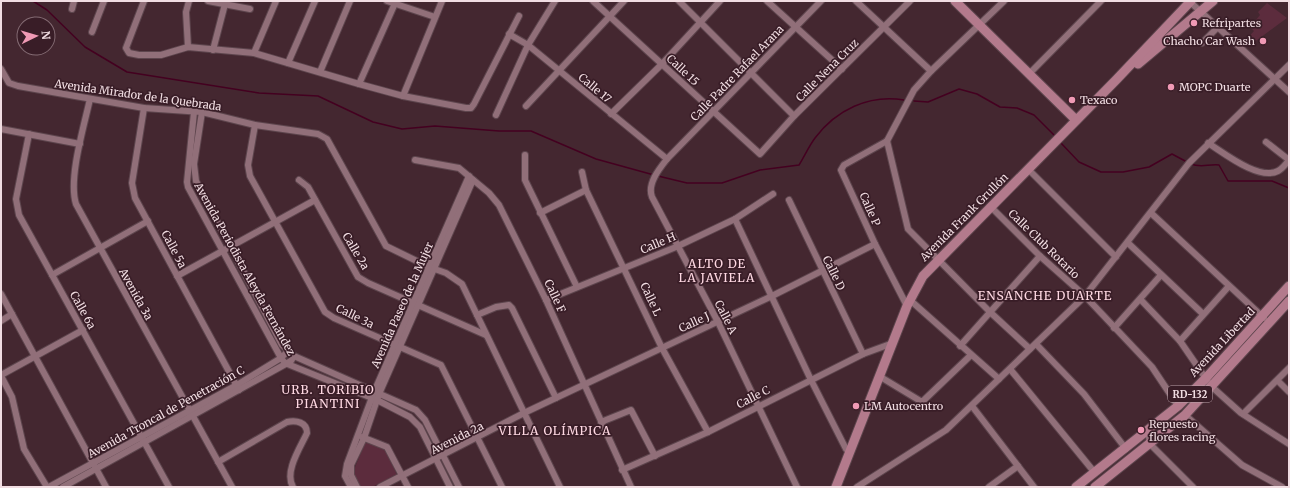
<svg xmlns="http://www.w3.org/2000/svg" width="1290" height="488" viewBox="0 0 1290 488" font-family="Merriweather,serif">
<rect width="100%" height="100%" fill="#442730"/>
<!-- park -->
<g fill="#5c2c3d">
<path d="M 1267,3 L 1287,18 L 1249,46 L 1244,42 L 1254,31 L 1250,27 L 1260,15 L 1258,12 Z"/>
<path d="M 366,441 L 386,451 L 397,475 L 372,487 L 360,487 L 353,472 Z"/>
</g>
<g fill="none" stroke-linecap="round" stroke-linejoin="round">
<!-- stream -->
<g stroke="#440020" stroke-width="1.5">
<path d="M 33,1 L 47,10 L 85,47 L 127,72 L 259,93 L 318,96 L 373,122 L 402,129 L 435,126 L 499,131 L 531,131 L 596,159 L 654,175"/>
<path d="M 914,101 L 928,102 L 959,89 L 977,94 L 1000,107 L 1017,108 L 1034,115 L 1056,137"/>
<path d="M 1060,142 L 1079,162 L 1101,172 L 1123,172 L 1149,167 L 1172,154 L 1187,162"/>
<path d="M 1191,164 C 1200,168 1209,164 1219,165 L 1228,181 L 1272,181 L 1289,188"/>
<path d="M 658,176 L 687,183 L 722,183 L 760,170 L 799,165 C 804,157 809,146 815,138 C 836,110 869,94 904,100"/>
</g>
<!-- street casing -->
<g stroke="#5d454d" stroke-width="8">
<g id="street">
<path d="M 144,1 L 126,48 L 129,53 L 139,55 L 161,55 L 188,47 L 254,53 L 359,84"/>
<path d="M 208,1 L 250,9"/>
<path d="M 387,1 L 435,17"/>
<path d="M 396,1 L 359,84 L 403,96 L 466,108 L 471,108 L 474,104 L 519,16"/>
<path d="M 593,1 L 760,154 L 794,116 L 910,1"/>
<path d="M 679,1 L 794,116"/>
<path d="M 767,1 L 842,69"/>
<path d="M 856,1 L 931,71"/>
<path d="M 1189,1 L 1289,92"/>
<path d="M 72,9 L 74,1"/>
<path d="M 92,32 L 104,1"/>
<path d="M 509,34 L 528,45 L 667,159"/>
<path d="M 1202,43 L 1218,27"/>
<path d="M 188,47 L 186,12 L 189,1"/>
<path d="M 213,50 L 225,4"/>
<path d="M 254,53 L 276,1"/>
<path d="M 288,63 L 315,1"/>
<path d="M 1,69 L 9,83 L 18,86 L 144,108 L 202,112 L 255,125 L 318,134 L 327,139 L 386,246 L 429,267 L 446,273 L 462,284 L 560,487"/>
<path d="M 320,72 L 350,1"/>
<path d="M 1029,74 L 1101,1"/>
<path d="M 403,96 L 442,1"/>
<path d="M 90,99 C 84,126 68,179 76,204 L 232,487"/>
<path d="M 526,106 L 624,1"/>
<path d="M 144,108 L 132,183 L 135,198 L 239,390"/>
<path d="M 194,112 L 187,182 L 188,187 L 281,358 L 285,363 L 377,400 L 410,417 L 420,427 L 450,487"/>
<path d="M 202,112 L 194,164 L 196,181 L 282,345 L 294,356 L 416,410 L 425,420 L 459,487"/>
<path d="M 611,114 L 662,64 L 720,1"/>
<path d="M 496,115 L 528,45 L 555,1"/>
<path d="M 255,125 L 248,165 L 250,176 L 325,312 L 334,318 L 441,365 L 502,487"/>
<path d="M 1,129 L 80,144"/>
<path d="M 29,134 L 16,199 L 19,215 L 169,487"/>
<path d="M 887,141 L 908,229 L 990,312 L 1030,349"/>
<path d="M 887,141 L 844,165 L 841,170 L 875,244 L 907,306"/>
<path d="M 887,141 L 914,90 L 931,71 L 1004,1"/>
<path d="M 1266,142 L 1289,160"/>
<path d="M 1208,143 C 1224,153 1259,181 1278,171 C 1282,169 1286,164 1289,160"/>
<path d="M 525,155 L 525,180 L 577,287"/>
<path d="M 415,160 L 459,168 L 489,193 L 499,205 L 546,300 L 631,487"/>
<path d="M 1028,169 L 1116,257"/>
<path d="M 582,172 L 586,190 L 662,348 L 708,432"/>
<path d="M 299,180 L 308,187 L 358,277 L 368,283 L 486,335"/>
<path d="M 789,200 L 863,354"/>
<path d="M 990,206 L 1040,256 L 1085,296 L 1152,367 L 1178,406"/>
<path d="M 540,213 L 586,190"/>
<path d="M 1151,213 L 1264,318"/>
<path d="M 735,219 L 811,380 L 846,449 L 850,453"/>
<path d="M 1128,243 L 1203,314"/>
<path d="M 52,275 L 148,221"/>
<path d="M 177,276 L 315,200"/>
<path d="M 1,294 L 106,487"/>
<path d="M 546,300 L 676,247 L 735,219 L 773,194"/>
<path d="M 910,300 L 999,379"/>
<path d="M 1141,300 L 1180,341 L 1211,386 L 1241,413 L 1289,444"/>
<path d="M 477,315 L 496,307 L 509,305 L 512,308 L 556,398"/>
<path d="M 1,321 L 12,314"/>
<path d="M 1114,328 L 1161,275"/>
<path d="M 1180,341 L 1229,286"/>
<path d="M 1036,344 L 1084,394 L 1126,449"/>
<path d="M 960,346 L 1040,256"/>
<path d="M 1010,369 L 1095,473"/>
<path d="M 1,375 L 83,330"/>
<path d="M 1,376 L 12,397 L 24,449 L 47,487"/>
<path d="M 879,376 L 922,402 L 971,355"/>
<path d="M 1278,381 L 1289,392"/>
<path d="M 972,406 L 1034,487"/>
<path d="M 1243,414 L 1289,368"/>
<path d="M 1185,415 L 1242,465 L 1282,487"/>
<path d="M 601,422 L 631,410 L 655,456"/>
<path d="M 1153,427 L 1149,437 L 1150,444 L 1193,487"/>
<path d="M 362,437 L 387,447 L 408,487"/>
<path d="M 218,462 L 287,422 C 296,420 307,422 307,433 C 300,448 284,472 293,487"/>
<path d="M 622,470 L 708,432 L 863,354 L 893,343"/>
<path d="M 49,487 L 237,385 L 281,358 L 285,354 L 290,353"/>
<path d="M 63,487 L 291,361 L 294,356"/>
<path d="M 351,487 L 345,476 L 347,464 L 374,392 L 469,176"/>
<path d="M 357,487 L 351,475 L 351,465 L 364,438 L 379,394 L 473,180"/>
<path d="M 380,487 L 524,413 L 772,296 L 875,244"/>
<path d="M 797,487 L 718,322 L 652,197 C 647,184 659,169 667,159 L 821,1"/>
<path d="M 857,487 L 946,430 L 1085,296 L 1189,163 L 1289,65"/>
<path d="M 989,487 L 1018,466"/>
</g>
</g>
<!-- primary casing -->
<g stroke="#5d454d" stroke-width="11">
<g id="primary">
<path d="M 955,1 L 1076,120"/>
<path d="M 1138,64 L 1213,1"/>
<path d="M 836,487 L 907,306 L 923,276 L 1116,80 L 1191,1"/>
<path d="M 1076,487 L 1178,406 L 1206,378 L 1289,286"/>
<path d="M 1095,487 L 1185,415 L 1289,301"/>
</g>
</g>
<!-- street -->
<use href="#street" stroke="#916f79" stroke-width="6"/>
<!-- primary -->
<use href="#primary" stroke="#b37a8c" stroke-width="9"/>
</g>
<!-- markers -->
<g fill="#f09ab5" stroke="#391d27" stroke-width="1.5">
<circle cx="1194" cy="23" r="4"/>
<circle cx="1263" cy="41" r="4"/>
<circle cx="1171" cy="87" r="4"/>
<circle cx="1072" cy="100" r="4"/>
<circle cx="856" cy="406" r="4"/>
<circle cx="1141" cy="430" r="4"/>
</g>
<g text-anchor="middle" stroke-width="3.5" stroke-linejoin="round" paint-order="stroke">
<!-- shield labels -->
<rect fill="#391d27" stroke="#baa3aa" stroke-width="1" x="1168" y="386" width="44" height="16" rx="3"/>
<g font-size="10" font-weight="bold" fill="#f1dde2">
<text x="1190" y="398">RD-132</text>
</g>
<!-- poi labels -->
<g font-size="11" fill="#f1dde2" stroke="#391d27" text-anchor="start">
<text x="1202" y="27">Refripartes</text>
<text x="1255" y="45" text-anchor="end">Chacho Car Wash</text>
<text x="1179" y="91">MOPC Duarte</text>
<text x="1080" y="104">Texaco</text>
<text x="864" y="410">LM Autocentro</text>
<text x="1149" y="428">Repuesto<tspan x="1149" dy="13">flores racing</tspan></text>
</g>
<!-- street labels -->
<g font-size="11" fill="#f1dde2" stroke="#391d27">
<text transform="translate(683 70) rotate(43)" y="4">Calle 15</text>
<text transform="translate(827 70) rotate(-45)" y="4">Calle Nena Cruz</text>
<text transform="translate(737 73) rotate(-46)" y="4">Calle Padre Rafael Arana</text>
<text transform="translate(595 88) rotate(40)" y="4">Calle 17</text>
<text transform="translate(138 95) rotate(8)" y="4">Avenida Mirador de la Quebrada</text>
<text transform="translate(870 209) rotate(66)" y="4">Calle P</text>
<text transform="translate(964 217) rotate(-45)" y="4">Avenida Frank Grullón</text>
<text transform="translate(658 243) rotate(-23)" y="4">Calle H</text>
<text transform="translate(1044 244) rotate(44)" y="4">Calle Club Rotario</text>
<text transform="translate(174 249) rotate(62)" y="4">Calle 5a</text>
<text transform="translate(356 251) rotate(59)" y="4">Calle 2a</text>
<text transform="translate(245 269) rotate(61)" y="4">Avenida Periodista Aleyda Fernández</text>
<text transform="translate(834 273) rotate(64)" y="4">Calle D</text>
<text transform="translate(136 294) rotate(61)" y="4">Avenida 3a</text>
<text transform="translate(555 296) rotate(65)" y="4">Calle F</text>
<text transform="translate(651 299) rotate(65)" y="4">Calle L</text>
<text transform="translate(402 305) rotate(-66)" y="4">Avenida Paseo de la Mujer</text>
<text transform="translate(83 310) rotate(61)" y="4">Calle 6a</text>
<text transform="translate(355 316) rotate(26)" y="4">Calle 3a</text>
<text transform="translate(726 317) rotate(63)" y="4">Calle A</text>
<text transform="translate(694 322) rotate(-25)" y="4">Calle J</text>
<text transform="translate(1222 342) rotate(-47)" y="4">Avenida Libertad</text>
<text transform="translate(753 397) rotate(-27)" y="4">Calle C</text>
<text transform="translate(166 412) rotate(-29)" y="4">Avenida Troncal de Penetración C</text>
<text transform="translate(457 438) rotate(-27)" y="4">Avenida 2a</text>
</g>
<!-- neighbourhood labels -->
<g font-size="12" letter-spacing="1" fill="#fed8e2" stroke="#391d27">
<text x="717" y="268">ALTO DE<tspan x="717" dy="14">LA JAVIELA</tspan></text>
<text x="1045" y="300">ENSANCHE DUARTE</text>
<text x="328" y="394">URB. TORIBIO<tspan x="328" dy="14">PIANTINI</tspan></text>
<text x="555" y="435">VILLA OLÍMPICA</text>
</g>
</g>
<!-- border -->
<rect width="1290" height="488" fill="none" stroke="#f1dde2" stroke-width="4"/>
<!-- north arrow -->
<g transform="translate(36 36) rotate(85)"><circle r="19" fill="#391d27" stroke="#836a72"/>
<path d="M0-3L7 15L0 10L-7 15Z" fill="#f09ab5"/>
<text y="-6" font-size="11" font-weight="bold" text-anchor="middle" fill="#f1dde2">N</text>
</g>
</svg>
